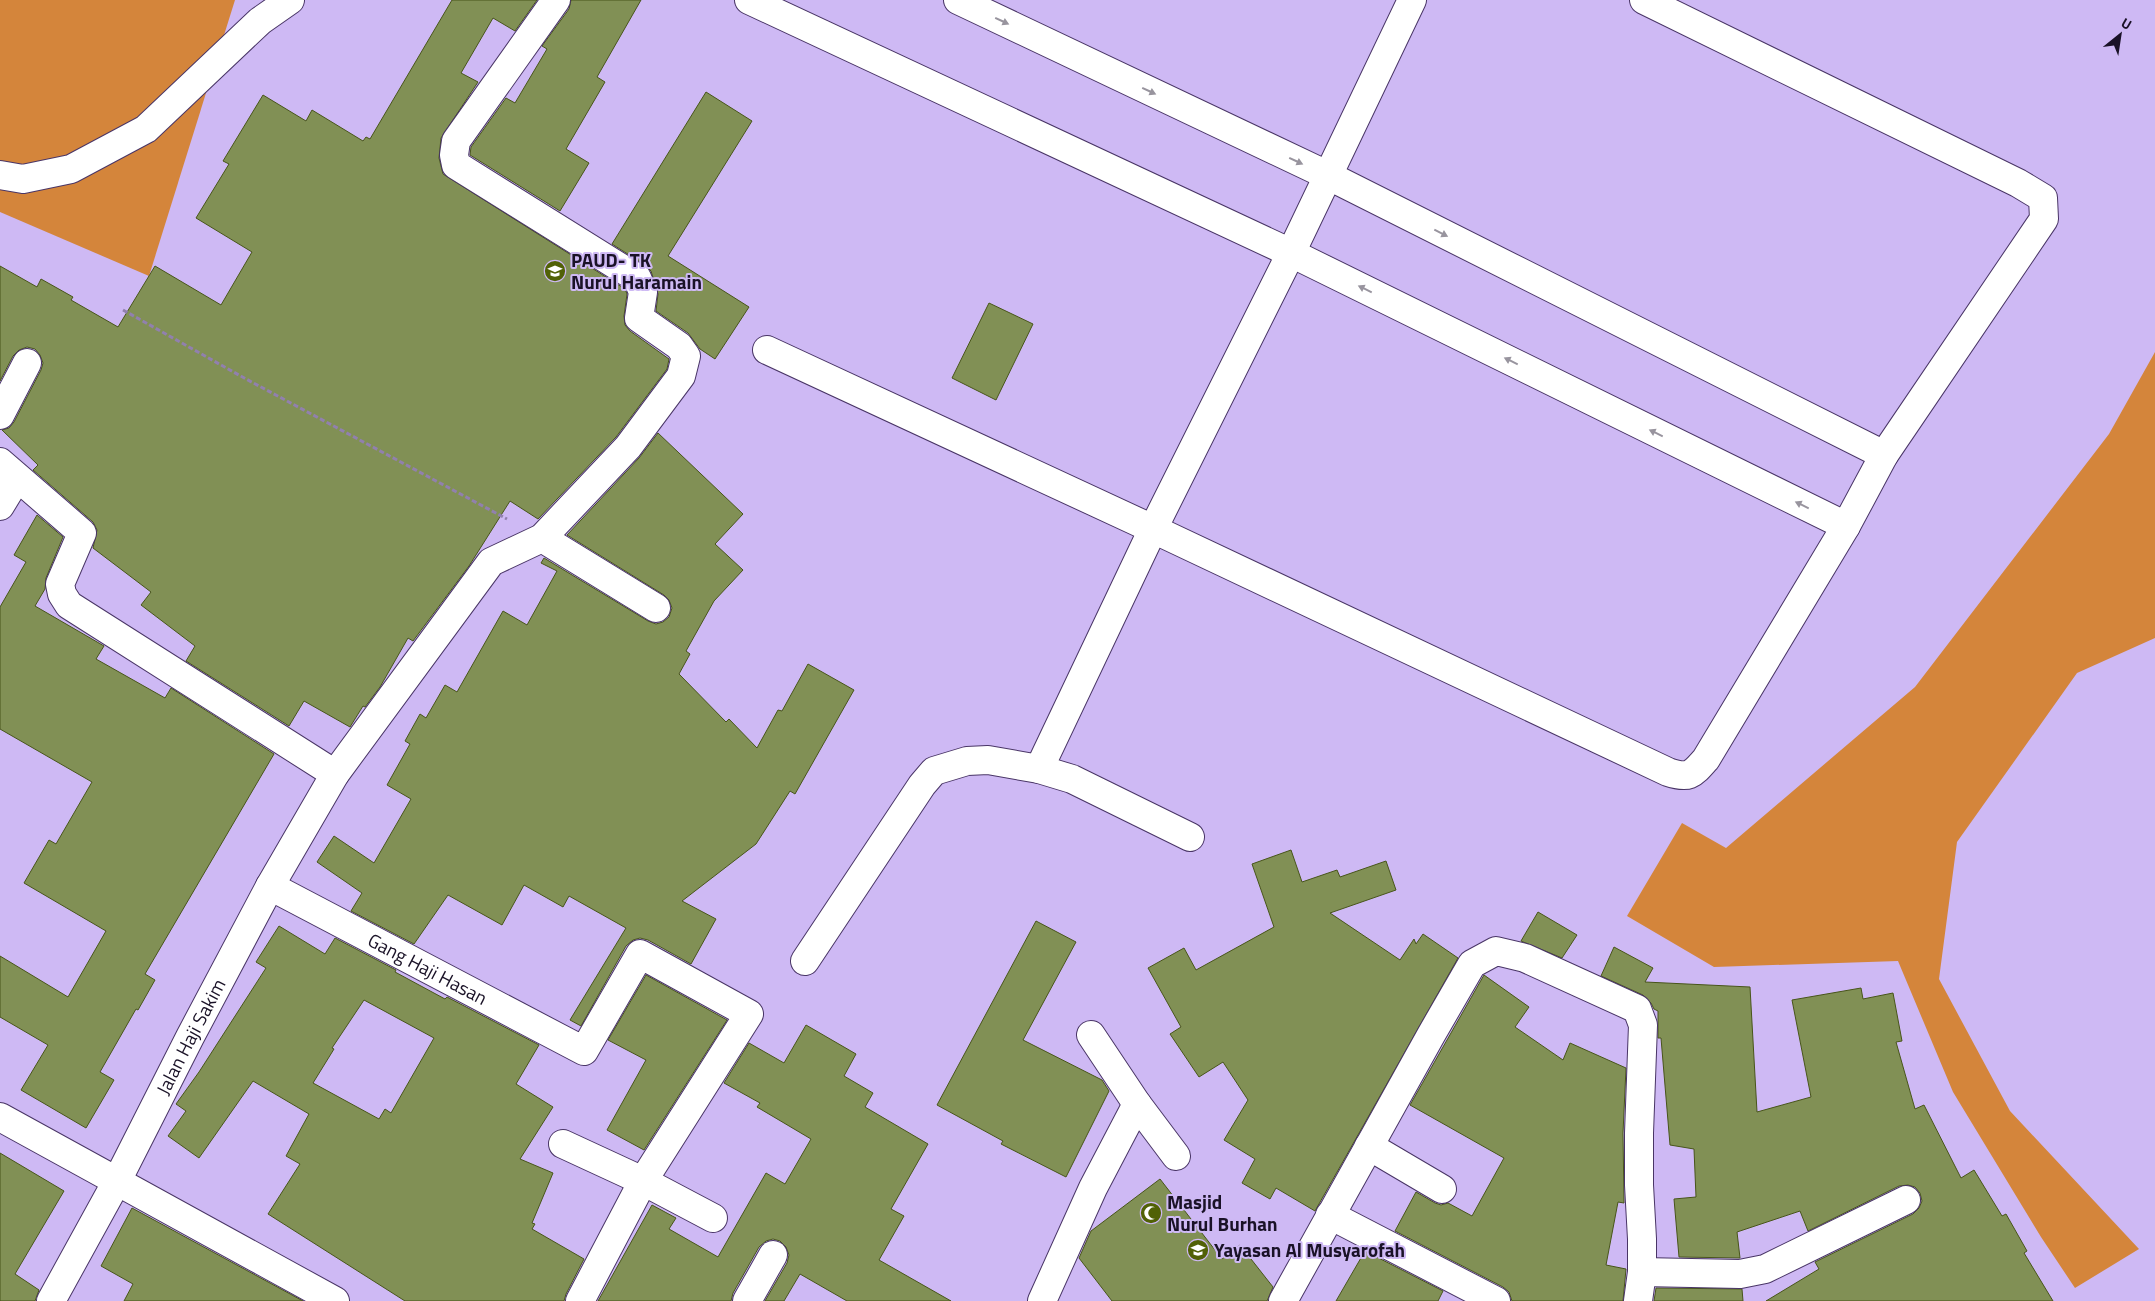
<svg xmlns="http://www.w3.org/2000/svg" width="2155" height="1301" viewBox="0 0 2155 1301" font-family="'Titillium Web',sans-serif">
<rect width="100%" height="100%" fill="#ceb9f4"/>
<!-- green -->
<g fill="#d4853b">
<path d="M 0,0 L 235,0 L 149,276 L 0,212 Z"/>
<path d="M 2155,352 L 2155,638 L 2077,673 L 1957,842 L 1939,979 L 2010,1111 L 2139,1249 L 2075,1288 L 2041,1237 L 1953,1092 L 1898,961 L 1714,967 L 1627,916 L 1682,823 L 1726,848 L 1915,687 L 2109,434 Z"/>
</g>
<!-- building -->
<g fill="#819055" stroke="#48551a" fill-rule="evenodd">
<path d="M 452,0 L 537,0 L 515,31 L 493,18 L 461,73 L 478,82 L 441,138 L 439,158 L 443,174 L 625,289 L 627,294 L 624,316 L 625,325 L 630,331 L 669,359 L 667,369 L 616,437 L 538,519 L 510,501 L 469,566 L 413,641 L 408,638 L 380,687 L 365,707 L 363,706 L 350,727 L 304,701 L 289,726 L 186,661 L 195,646 L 141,605 L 151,592 L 93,548 L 97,530 L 93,522 L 33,470 L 38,465 L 2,430 L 9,428 L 14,422 L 41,370 L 43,363 L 40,355 L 35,349 L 27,347 L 19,350 L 13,356 L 0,381 L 0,266 L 37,287 L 41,279 L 73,297 L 71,300 L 118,327 L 155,266 L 221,305 L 252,252 L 196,218 L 229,164 L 223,161 L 263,95 L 306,121 L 312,110 L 363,141 L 366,137 L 370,139 Z"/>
<path d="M 571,0 L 641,0 L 597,77 L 605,82 L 566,149 L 589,163 L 560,211 L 470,155 L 471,147 L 506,98 L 515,103 L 547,49 L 542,46 L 569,9 Z"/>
<path d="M 706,92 L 752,121 L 668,256 L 749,307 L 715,359 L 700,349 L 688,333 L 656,311 L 658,294 L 651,271 L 645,265 L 612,244 Z"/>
<path d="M 989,303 L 1033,324 L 996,400 L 952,378 Z"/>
<path d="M 658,433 L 743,514 L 715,544 L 743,570 L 714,601 L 686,651 L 690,654 L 679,674 L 726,722 L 729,719 L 757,748 L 778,710 L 782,711 L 808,664 L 854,690 L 795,794 L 790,791 L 756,844 L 682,901 L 716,919 L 691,964 L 648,940 L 640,938 L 633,940 L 626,946 L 581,1026 L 570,1020 L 626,928 L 569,896 L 563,907 L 524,885 L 502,925 L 448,895 L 414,944 L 351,911 L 362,893 L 317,862 L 334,836 L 374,863 L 411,799 L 387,785 L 410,744 L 405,741 L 420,714 L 426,718 L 445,685 L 457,692 L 503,611 L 527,625 L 557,571 L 541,563 L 544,558 L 648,621 L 656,624 L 663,622 L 669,617 L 672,608 L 669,600 L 664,595 L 567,535 L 639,458 Z"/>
<path d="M 37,515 L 63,537 L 46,578 L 45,589 L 35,606 L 104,646 L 96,659 L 165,698 L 171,688 L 274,754 L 145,974 L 155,980 L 138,1010 L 136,1009 L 100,1072 L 114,1080 L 86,1128 L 21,1090 L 48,1045 L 0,1017 L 0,956 L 68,997 L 106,931 L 24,883 L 49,840 L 56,844 L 92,782 L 0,729 L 0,607 L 26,562 L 14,555 Z"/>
<path d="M 1291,850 L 1302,882 L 1337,870 L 1340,877 L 1386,861 L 1396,890 L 1330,913 L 1400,960 L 1414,939 L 1416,944 L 1423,934 L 1458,958 L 1315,1211 L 1276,1188 L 1270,1199 L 1242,1183 L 1255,1159 L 1224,1140 L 1248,1100 L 1223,1062 L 1199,1077 L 1170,1034 L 1181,1027 L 1148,968 L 1184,948 L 1196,970 L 1274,927 L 1252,864 Z"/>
<path d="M 1538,912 L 1577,935 L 1562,958 L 1521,941 Z"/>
<path d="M 1036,921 L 1076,942 L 1023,1040 L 1102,1080 L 1109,1091 L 1066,1177 L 1001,1144 L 1003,1141 L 937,1105 Z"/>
<path d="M 279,926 L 325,954 L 335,938 L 396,970 L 395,972 L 445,999 L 447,997 L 539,1045 L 516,1084 L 553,1107 L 520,1159 L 553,1173 L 532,1223 L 535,1224 L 532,1229 L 584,1259 L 566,1294 L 564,1301 L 405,1301 L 268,1214 L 300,1164 L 286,1156 L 309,1114 L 253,1081 L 199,1158 L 168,1136 L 186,1111 L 176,1104 L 199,1072 L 266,968 L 256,962 ZM 364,1000 L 434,1038 L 391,1113 L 385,1109 L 379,1119 L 313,1083 L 334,1049 L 332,1048 Z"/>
<path d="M 1614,947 L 1653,968 L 1645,982 L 1750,987 L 1757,1112 L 1811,1097 L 1792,1000 L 1861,988 L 1863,999 L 1893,993 L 1902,1041 L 1896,1042 L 1915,1109 L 1924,1105 L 1961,1178 L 1974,1170 L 2002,1216 L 2006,1214 L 2027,1251 L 2024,1253 L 2053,1301 L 1766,1301 L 1819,1269 L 1815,1262 L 1913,1214 L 1919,1208 L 1922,1201 L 1920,1193 L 1915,1187 L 1908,1185 L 1899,1186 L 1808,1231 L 1800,1211 L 1737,1232 L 1740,1258 L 1679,1257 L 1674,1199 L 1696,1197 L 1694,1149 L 1670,1145 L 1661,1038 L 1658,1038 L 1658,1011 L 1654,1009 L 1651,1003 L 1643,995 L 1601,976 Z"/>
<path d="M 646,975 L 727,1020 L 644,1150 L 607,1130 L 646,1060 L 608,1040 Z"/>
<path d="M 1484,975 L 1529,1007 L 1515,1027 L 1563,1060 L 1570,1043 L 1626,1068 L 1623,1133 L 1624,1203 L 1618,1202 L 1606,1265 L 1626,1269 L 1623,1301 L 1512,1301 L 1509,1292 L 1503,1287 L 1395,1231 L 1416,1192 L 1435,1203 L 1441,1205 L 1448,1203 L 1472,1216 L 1504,1158 L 1410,1105 Z"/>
<path d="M 806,1025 L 856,1054 L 844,1076 L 873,1093 L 865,1107 L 928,1144 L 891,1209 L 904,1216 L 879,1260 L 951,1301 L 847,1301 L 800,1274 L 784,1301 L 765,1301 L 787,1263 L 789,1255 L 786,1247 L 780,1241 L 773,1239 L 766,1241 L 759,1247 L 733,1293 L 731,1301 L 598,1301 L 652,1205 L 676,1218 L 669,1229 L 718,1257 L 766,1173 L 785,1184 L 811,1139 L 757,1107 L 760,1103 L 724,1083 L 749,1043 L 784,1063 Z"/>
<path d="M 0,1153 L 64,1191 L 15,1274 L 39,1290 L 35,1301 L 0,1301 Z"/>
<path d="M 1160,1179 L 1222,1259 L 1240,1245 L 1273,1287 L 1267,1301 L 1112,1301 L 1079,1258 L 1091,1231 Z"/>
<path d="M 132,1208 L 303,1301 L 124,1301 L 133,1284 L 101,1266 Z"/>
<path d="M 1365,1251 L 1443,1291 L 1438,1301 L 1336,1301 Z"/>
<path d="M 1656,1288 L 1742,1289 L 1743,1301 L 1654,1301 Z"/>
</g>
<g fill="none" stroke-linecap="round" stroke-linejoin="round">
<!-- minor casing -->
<g stroke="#493566" stroke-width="30">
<g id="minor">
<path d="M 749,0 L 1291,253 L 1846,526"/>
<path d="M 958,0 L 1327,175 L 1884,455"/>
<path d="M 0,175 L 23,179 L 71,169 L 146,129 L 260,21 L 290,0"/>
<path d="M 767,350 L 1153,529 L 1668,772 C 1689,779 1692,775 1706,759 L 1846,526 L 1884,455 L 2044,219 L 2043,198 L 2018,183 L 1644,0"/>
<path d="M 0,415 L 27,363"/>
<path d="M 0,462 L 82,533 L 60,584 L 62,594 L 69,605 L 335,774"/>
<path d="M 0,506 L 17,478"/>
<path d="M 542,538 L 656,608"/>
<path d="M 1039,769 L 1153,529 L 1291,253 L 1412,0"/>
<path id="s1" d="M 270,886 L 584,1051 L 640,954 L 749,1014 L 643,1181 L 580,1301"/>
<path d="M 805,961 L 922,785 L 934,771 L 967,761 L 988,760 L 1039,769 L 1072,779 L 1190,837"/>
<path d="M 1091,1035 L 1137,1104 L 1176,1156"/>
<path d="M 0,1117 L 335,1301"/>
<path d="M 563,1144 L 643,1181 L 713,1218"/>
<path d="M 1369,1146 L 1442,1189"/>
<path d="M 1330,1215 L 1496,1301"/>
<path d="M 1642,1272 L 1740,1274 L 1765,1269 L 1906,1200"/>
<path id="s2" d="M 51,1301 L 117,1181 L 190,1037 L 270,886 L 335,774 L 491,562 L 542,538 L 628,447 L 681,376 L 686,356 L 679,346 L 639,318 L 643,292 L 637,278 L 456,165 L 454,155 L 456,141 L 556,0"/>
<path d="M 747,1301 L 773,1255"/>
<path d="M 1042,1301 L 1093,1188 L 1137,1104"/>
<path d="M 1283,1301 L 1431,1035 L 1472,964 L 1496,951 L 1525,958 L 1637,1009 L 1643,1025 L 1639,1133 L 1639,1185 L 1642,1239 L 1642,1272 L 1638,1301"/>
</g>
</g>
<!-- path -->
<path stroke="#9180ae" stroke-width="3" stroke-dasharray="5 2.5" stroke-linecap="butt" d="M 123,310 L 246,379 L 507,519"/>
<!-- minor -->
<use href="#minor" stroke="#fff" stroke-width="28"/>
</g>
<!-- one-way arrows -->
<defs><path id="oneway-solid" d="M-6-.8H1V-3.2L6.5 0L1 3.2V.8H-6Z" transform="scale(1.25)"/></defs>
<g fill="#98949e">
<use href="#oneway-solid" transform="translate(1002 21) rotate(25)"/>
<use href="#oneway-solid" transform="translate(1149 91) rotate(25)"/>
<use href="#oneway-solid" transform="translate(1296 161) rotate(25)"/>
<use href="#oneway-solid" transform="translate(1441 233) rotate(27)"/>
<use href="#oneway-solid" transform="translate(1365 289) rotate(-154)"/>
<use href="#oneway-solid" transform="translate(1511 361) rotate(-154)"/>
<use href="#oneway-solid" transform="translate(1656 433) rotate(-154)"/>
<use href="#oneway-solid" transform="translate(1802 505) rotate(-154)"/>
</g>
<!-- icons -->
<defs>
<g id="school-disc" transform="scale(1.125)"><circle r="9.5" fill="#516106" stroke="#ceb9f4"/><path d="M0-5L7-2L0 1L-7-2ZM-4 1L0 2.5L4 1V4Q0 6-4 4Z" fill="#fff"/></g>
<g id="mosque-disc" transform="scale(1.125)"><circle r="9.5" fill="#516106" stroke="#ceb9f4"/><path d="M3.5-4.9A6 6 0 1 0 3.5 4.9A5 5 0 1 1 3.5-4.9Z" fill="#fff"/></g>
</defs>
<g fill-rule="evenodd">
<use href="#school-disc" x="555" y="271"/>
<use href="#mosque-disc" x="1151" y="1213"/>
<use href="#school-disc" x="1198" y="1250"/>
</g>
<g text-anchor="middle" stroke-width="4" stroke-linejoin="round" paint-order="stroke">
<!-- poi labels -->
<g font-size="19" font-weight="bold" fill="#1a1227" stroke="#ceb9f4" text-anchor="start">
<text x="571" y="267">PAUD- TK<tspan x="571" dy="22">Nurul Haramain</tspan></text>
<text x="1167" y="1209">Masjid<tspan x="1167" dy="22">Nurul Burhan</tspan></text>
<text x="1214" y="1257">Yayasan Al Musyarofah</text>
</g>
<!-- street labels -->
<g font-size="19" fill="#1a1227" stroke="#ceb9f4">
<text dy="7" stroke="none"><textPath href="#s1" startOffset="178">Gang Haji Hasan</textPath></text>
<text dy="7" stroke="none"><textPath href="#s2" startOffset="299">Jalan Haji Sakim</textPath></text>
</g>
</g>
<!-- north arrow -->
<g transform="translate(2120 35) rotate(30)" stroke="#ceb9f4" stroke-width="4" paint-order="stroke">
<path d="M0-4L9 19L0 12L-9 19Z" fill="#1a1227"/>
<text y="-8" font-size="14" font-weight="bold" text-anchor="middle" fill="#1a1227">U</text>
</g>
</svg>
